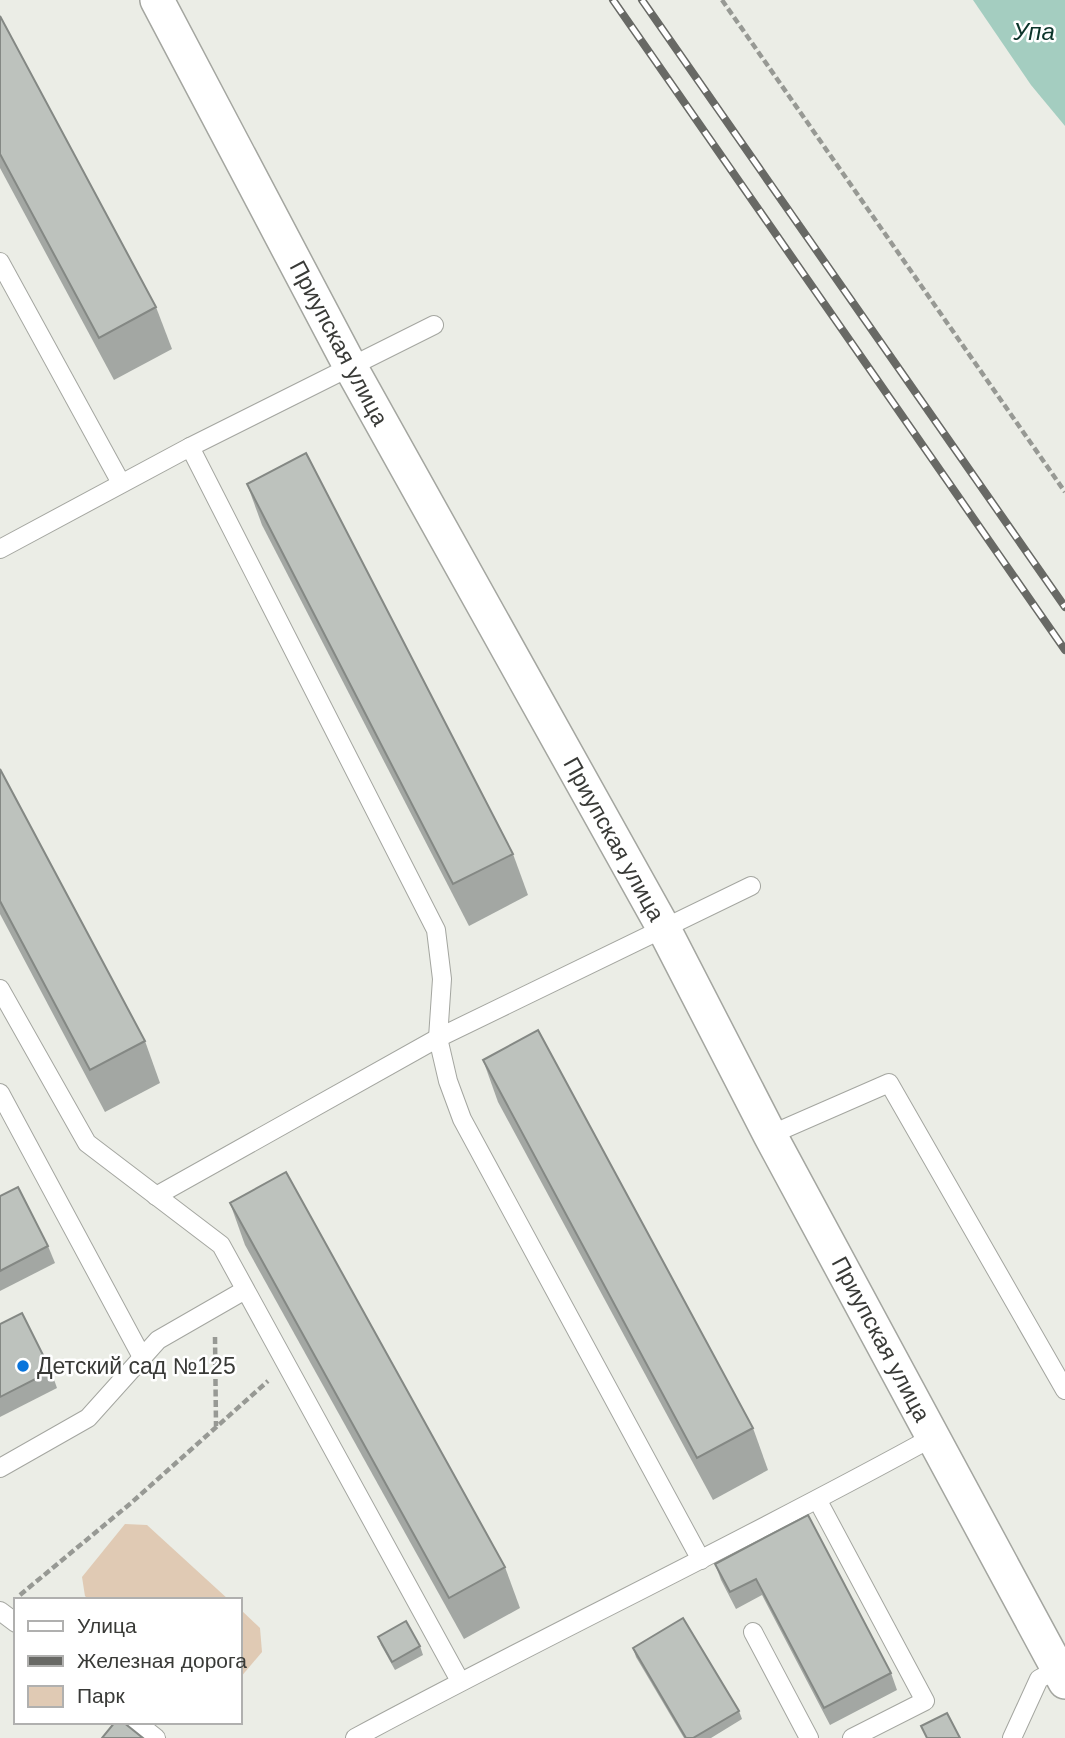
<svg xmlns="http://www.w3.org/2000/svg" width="1065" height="1738" viewBox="0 0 1065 1738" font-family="Helvetica,sans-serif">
<rect width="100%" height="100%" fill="#ebede6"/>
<!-- green -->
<g fill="#e0cab4">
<path d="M 125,1524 L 147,1525 L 229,1600 L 89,1600 L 85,1596 L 82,1577 Z"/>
<path d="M 240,1609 L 260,1628 L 262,1652 L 240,1678 Z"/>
</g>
<!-- water -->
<path fill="#a4cdc0" d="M 973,0 L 1065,0 L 1065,126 L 1031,85 Z"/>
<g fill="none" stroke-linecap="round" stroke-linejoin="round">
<!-- lane casing -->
<g stroke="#a4a6a0" stroke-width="20">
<g id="lane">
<path d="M 0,262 L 121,483"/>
<path d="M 190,447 L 436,930 L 442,979 L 438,1038 L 448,1081 L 462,1119 L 701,1560"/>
<path d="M 0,549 L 190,447 L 434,325"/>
<path d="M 0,989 L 87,1143 L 221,1245 L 460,1681"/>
<path d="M 0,1093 L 142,1357"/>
<path d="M 770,1135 L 889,1083 L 1065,1390"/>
<path d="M 156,1196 L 438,1038 L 751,886"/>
<path d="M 0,1468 L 88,1418 L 158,1340 L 245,1290"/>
<path d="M 818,1501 L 925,1701 L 852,1738"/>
<path d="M 0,1611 L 16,1623"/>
<path d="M 753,1632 L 809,1738"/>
<path d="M 136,1722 L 156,1738"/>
<path d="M 355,1738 C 546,1635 743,1542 933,1437"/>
<path d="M 1012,1738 L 1039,1679 L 1058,1669"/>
</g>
</g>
<!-- street casing -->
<g stroke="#a4a6a0" stroke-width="36">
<path id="street" d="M 157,0 L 350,366 L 664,929 L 770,1135 L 1065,1682"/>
</g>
<!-- path -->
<g stroke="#979994" stroke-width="4.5" stroke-dasharray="7 3.5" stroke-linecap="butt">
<path d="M 722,0 L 1065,492"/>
<path d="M 215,1337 L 216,1426"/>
<path d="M 20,1595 L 131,1503 L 268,1381"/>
</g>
<!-- lane -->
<use href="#lane" stroke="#fff" stroke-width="18"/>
<!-- street -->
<use href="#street" stroke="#fff" stroke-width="33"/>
<!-- rail casing -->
<g stroke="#686965" stroke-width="8">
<g id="rail">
<path d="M 613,0 L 1065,650"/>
<path d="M 642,0 L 1065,607"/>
</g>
</g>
<!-- rail -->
<use href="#rail" stroke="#fff" stroke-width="5" stroke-dasharray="16" stroke-linecap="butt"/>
</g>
<!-- wall -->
<g fill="#a3a7a3">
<path d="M 0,16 L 156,307 L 172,349 L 114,380 L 0,168 Z"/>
<path d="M 247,484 L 513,854 L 528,895 L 469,926 L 262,525 Z"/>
<path d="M 0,769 L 145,1041 L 160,1083 L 105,1112 L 0,914 Z"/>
<path d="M 483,1060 L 753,1428 L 768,1470 L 713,1500 L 498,1102 Z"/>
<path d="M 0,1196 L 48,1246 L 55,1263 L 0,1291 Z"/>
<path d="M 230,1203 L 505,1567 L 520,1608 L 464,1639 L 245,1245 Z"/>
<path d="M 0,1324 L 51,1371 L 57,1388 L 0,1417 Z"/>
<path d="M 808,1515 L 891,1673 L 897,1690 L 830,1725 L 762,1595 L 736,1609 L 721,1580 L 715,1564 Z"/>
<path d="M 378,1637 L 420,1646 L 423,1655 L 395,1670 L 381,1645 Z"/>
<path d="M 633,1648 L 739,1711 L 742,1719 L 711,1738 L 684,1738 L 636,1657 Z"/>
</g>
<!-- building -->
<g fill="#bdc2bd" stroke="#848884" stroke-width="2">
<path d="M 0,16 L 156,307 L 99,338 L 0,154 Z"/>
<path d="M 306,453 L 513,854 L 453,884 L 247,484 Z"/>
<path d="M 0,769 L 145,1041 L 90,1070 L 0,901 Z"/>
<path d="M 538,1030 L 753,1428 L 697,1458 L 483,1060 Z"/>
<path d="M 286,1172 L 505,1567 L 449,1598 L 230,1203 Z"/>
<path d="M 18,1187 L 48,1246 L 0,1271 L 0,1196 Z"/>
<path d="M 22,1313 L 51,1371 L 0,1397 L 0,1324 Z"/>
<path d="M 808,1515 L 891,1673 L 824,1708 L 756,1579 L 730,1592 L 715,1564 Z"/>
<path d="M 683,1618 L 739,1711 L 693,1738 L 686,1738 L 633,1648 Z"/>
<path d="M 406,1621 L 420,1646 L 392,1662 L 378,1637 Z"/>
<path d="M 947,1713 L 960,1738 L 927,1738 L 921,1726 Z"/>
<path d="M 115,1722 L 123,1722 L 143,1738 L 102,1738 Z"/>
</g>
<!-- markers -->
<circle fill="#0874db" stroke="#fff" stroke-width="2.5" cx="23" cy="1366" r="7"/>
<g text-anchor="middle" stroke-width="5" stroke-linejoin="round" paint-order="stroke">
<!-- street labels -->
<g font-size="23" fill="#393a37" stroke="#fff">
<text transform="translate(339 343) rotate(62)" y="8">Приупская улица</text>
<text transform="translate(614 839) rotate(61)" y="8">Приупская улица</text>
<text transform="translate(881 1339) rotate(62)" y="8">Приупская улица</text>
</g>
<!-- poi labels -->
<g font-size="23" fill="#393a37" stroke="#fff" text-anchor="start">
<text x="37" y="1374">Детский сад №125</text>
</g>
<!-- water labels -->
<g font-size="24" font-style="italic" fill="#0b3329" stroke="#fff">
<text x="1034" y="40">Упа</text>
</g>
</g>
<!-- legend -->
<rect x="14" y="1598" width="228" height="126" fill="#ffffff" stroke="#b0b0af" stroke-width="2"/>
<rect x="28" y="1621" width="35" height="10" fill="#ffffff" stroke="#b0b0af" stroke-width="2"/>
<text x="77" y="1633" font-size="21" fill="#393a37">Улица</text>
<rect x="28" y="1656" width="35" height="10" fill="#686965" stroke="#b0b0af" stroke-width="2"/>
<text x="77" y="1668" font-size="21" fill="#393a37">Железная дорога</text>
<rect x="28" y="1686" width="35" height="21" fill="#e0cab4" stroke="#b0b0af" stroke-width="2"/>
<text x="77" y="1703" font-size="21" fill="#393a37">Парк</text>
</svg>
